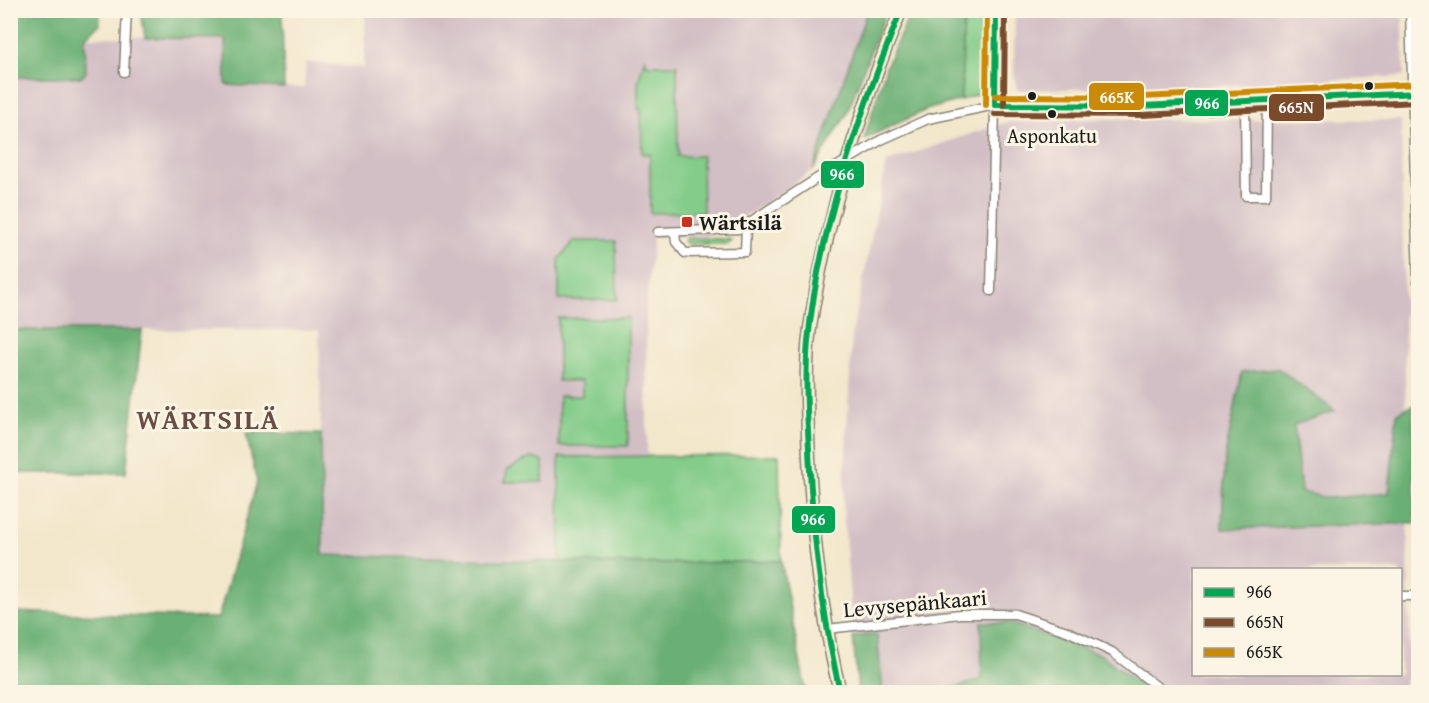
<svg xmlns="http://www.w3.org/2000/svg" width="1429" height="703" viewBox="0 0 1429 703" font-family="'Gentium Book Plus',serif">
<rect width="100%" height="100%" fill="#fcf5e5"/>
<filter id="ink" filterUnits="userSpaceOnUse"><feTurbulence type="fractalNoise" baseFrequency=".0167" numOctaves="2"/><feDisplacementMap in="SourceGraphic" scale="12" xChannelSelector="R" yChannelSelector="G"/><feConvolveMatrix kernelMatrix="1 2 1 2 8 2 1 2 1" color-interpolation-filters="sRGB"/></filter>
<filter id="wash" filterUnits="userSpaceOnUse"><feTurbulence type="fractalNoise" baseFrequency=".008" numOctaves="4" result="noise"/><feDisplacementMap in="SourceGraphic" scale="24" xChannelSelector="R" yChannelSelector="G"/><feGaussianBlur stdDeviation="1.35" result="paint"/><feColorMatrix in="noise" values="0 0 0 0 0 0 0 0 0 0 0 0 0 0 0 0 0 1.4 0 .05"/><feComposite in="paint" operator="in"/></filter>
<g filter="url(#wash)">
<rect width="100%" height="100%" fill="#f2e7cb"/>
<!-- industrial -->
<g fill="#d2bec5" fill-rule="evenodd">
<path d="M 366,11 L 867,11 L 813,170 L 756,210 L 708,236 L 653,237 L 646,307 L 648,564 L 565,565 L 323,555 L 319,330 L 11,330 L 10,77 L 82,77 L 86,71 L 85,37 L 225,38 L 226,85 L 304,88 L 306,62 L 364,68 Z"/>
<path d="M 1015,11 L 1403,11 L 1404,76 L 1210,86 L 1017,90 L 1014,73 Z"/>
<path d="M 1096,119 L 1401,120 L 1410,672 L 1400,692 L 1149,692 L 1102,655 L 981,622 L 982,679 L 943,692 L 883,692 L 877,635 L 853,637 L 843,507 L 852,334 L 887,162 L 1003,123 ZM 1194,570 L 1400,570 L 1400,674 L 1194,674 Z"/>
</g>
<!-- green -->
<g fill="#83cc89" stroke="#507452" stroke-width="1.5">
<path d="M 964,11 L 988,11 L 989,14 L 985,91 L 961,100 Z"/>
<path d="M 645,57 L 647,65 L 677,65 L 678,156 L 702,156 L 703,212 L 650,213 L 650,154 L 642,154 L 641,109 L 638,109 L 638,82 Z"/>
<path d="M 687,238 L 728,239 L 732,241 L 728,244 L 687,244 L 684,241 Z"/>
<path d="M 574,241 L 616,241 L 617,300 L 559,300 L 559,259 Z"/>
<path d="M 558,318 L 628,318 L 628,446 L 559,446 L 559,396 L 582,396 L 582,381 L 558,381 Z"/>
<path d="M 779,455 L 781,561 L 560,565 L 559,457 Z"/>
<path d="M 532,458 L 543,461 L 543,482 L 505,482 L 507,470 C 516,467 522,459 532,458 Z"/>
</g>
<!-- forest -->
<g fill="#6ab075" stroke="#436648" stroke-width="1.5">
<path d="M 10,11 L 100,11 L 100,24 L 85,38 L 86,72 L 82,77 L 11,77 Z"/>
<path d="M 141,11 L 282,11 L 284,88 L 226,85 L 225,39 L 145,38 Z"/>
<path d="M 867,11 L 886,11 L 847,114 L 813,170 Z"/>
<path d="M 911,11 L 964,11 L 961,100 L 926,110 L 864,139 L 887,64 Z"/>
<path d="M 142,330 L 126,473 L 11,473 L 11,330 Z"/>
<path d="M 1279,369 L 1335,411 L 1294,425 L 1301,492 L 1329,498 L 1389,493 L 1397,413 L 1413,405 L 1415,523 L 1222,529 L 1225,456 L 1242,372 Z"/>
<path d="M 246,433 L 321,434 L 323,555 L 648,564 L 781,561 L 806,692 L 11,692 L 11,612 L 218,618 L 257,482 Z"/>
<path d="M 981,622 L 1010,623 L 1102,655 L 1149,692 L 943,692 L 982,679 Z"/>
<path d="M 877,634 L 883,692 L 858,692 L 853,637 Z"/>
</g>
</g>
<g filter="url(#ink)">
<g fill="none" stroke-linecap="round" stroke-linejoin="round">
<!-- minor casing -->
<g stroke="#878274" stroke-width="11">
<g id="minor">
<path d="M 1410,10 L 1418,282"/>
<path d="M 124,72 L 127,10"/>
<path d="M 1245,101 L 1246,196 L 1266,196 L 1267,101"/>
<path d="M 881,140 L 928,119 L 995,105 L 991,291"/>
<path d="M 658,232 L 739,229 L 816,179"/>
<path d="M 675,232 L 676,242 L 685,253 L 745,252 L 746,226"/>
<path d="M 1400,596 L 1418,596"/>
<path d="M 827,629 L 960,614 L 1015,614 L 1067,631 L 1112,652 L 1164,692"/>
</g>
</g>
<!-- tertiary casing -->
<g stroke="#878274" stroke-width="14">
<path id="tertiary" d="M 996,10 L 995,105 L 1142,106 L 1418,93"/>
</g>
<!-- secondary casing -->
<g stroke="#878274" stroke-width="15">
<path id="secondary" d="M 840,692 C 820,609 811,522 808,436 C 807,401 805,363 810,328 C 826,218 859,112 901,10"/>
</g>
<!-- minor -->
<use href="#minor" stroke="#fff" stroke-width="8"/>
<!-- tertiary -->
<use href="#tertiary" stroke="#fff" stroke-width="10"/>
<!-- secondary -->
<use href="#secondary" stroke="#fee5c5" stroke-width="12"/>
<!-- minor-bridge casing -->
<g stroke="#878274" stroke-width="11" stroke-linecap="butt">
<path id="minor-bridge" d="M 816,179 L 881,140"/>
</g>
<!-- minor-bridge -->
<use href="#minor-bridge" stroke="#fff" stroke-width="8"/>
<!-- bus-1 casing -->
<g stroke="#fcf5e5" stroke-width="10">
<g id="bus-1">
<path d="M 995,105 L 1142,106 L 1418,93"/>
<path d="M 995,105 L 996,10"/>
<path d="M 840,692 C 822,612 812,532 809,450 C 807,414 805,377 808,341 C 819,228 859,116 901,10"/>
</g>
</g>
<!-- bus-2 casing -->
<g stroke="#fcf5e5" stroke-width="10">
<g id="bus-2">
<path d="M 1004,105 L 1005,10"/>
<path d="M 995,114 L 1142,115 L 1418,102"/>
</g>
</g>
<!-- bus-3 casing -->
<g stroke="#fcf5e5" stroke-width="10">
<g id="bus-3">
<path d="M 995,96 L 1142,97 L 1418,84"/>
<path d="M 986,105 L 987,10"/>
</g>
</g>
<!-- bus-1 -->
<use href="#bus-1" stroke="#00a651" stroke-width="6"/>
<!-- bus-2 -->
<use href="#bus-2" stroke="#7a4b2a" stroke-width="6"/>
<!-- bus-3 -->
<use href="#bus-3" stroke="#cb8a06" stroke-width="6"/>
</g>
</g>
<!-- markers -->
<g fill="#1c1c1c" stroke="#fcf5e5" stroke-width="2">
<circle cx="1369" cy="86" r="5"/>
<circle cx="1032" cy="96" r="5"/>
<circle cx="1052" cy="114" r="5"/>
</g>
<rect fill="#c8321e" stroke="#fcf5e5" stroke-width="2" x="681" y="216" width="12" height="12" rx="3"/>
<g text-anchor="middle" stroke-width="6" stroke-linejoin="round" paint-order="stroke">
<!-- bus labels -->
<g font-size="20" fill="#1c1c1c" stroke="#fcf5e5">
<text x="1052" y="143">Asponkatu</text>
</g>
<!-- poi labels -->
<g font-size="22" font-weight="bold" fill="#1c1c1c" stroke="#fcf5e5" text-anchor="start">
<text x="699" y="230">Wärtsilä</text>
</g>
<!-- street labels -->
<g font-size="22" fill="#1c1c1c" stroke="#fcf5e5">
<text transform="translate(915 603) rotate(-5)" y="8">Levysepänkaari</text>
</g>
<!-- district labels -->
<g font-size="28" font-weight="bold" letter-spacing="1.5" fill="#684d44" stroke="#fcf5e5">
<text x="208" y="429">WÄRTSILÄ</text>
</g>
</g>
<g stroke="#fcf5e5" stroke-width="2">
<rect x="1088" y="82" width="57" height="29" rx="6" fill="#cb8a06"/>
<rect x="1184" y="89" width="45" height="28" rx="6" fill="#00a651"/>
<rect x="1268" y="93" width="57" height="29" rx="6" fill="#7a4b2a"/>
<rect x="820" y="160" width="45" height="29" rx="6" fill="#00a651"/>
<rect x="791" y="505" width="45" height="29" rx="6" fill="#00a651"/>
</g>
<g font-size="16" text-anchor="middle" font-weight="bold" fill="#fff">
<text x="1117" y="103">665K</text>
<text x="1207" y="109">966</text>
<text x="1296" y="113">665N</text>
<text x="842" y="180">966</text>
<text x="813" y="525">966</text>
</g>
<!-- margin -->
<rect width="1429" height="703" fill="none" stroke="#fcf5e5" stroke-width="36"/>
<!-- legend -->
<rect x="1192" y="568" width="210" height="108" fill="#fcf5e5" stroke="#a29e95" stroke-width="1.5"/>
<rect x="1204" y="588" width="30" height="9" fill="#00a651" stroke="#a29e95" stroke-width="1.5"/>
<text x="1246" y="598" font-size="18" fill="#1c1c1c">966</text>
<rect x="1204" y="618" width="30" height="9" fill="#7a4b2a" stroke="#a29e95" stroke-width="1.5"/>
<text x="1246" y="628" font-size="18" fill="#1c1c1c">665N</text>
<rect x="1204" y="648" width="30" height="9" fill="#cb8a06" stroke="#a29e95" stroke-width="1.5"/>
<text x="1246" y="658" font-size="18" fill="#1c1c1c">665K</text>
</svg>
